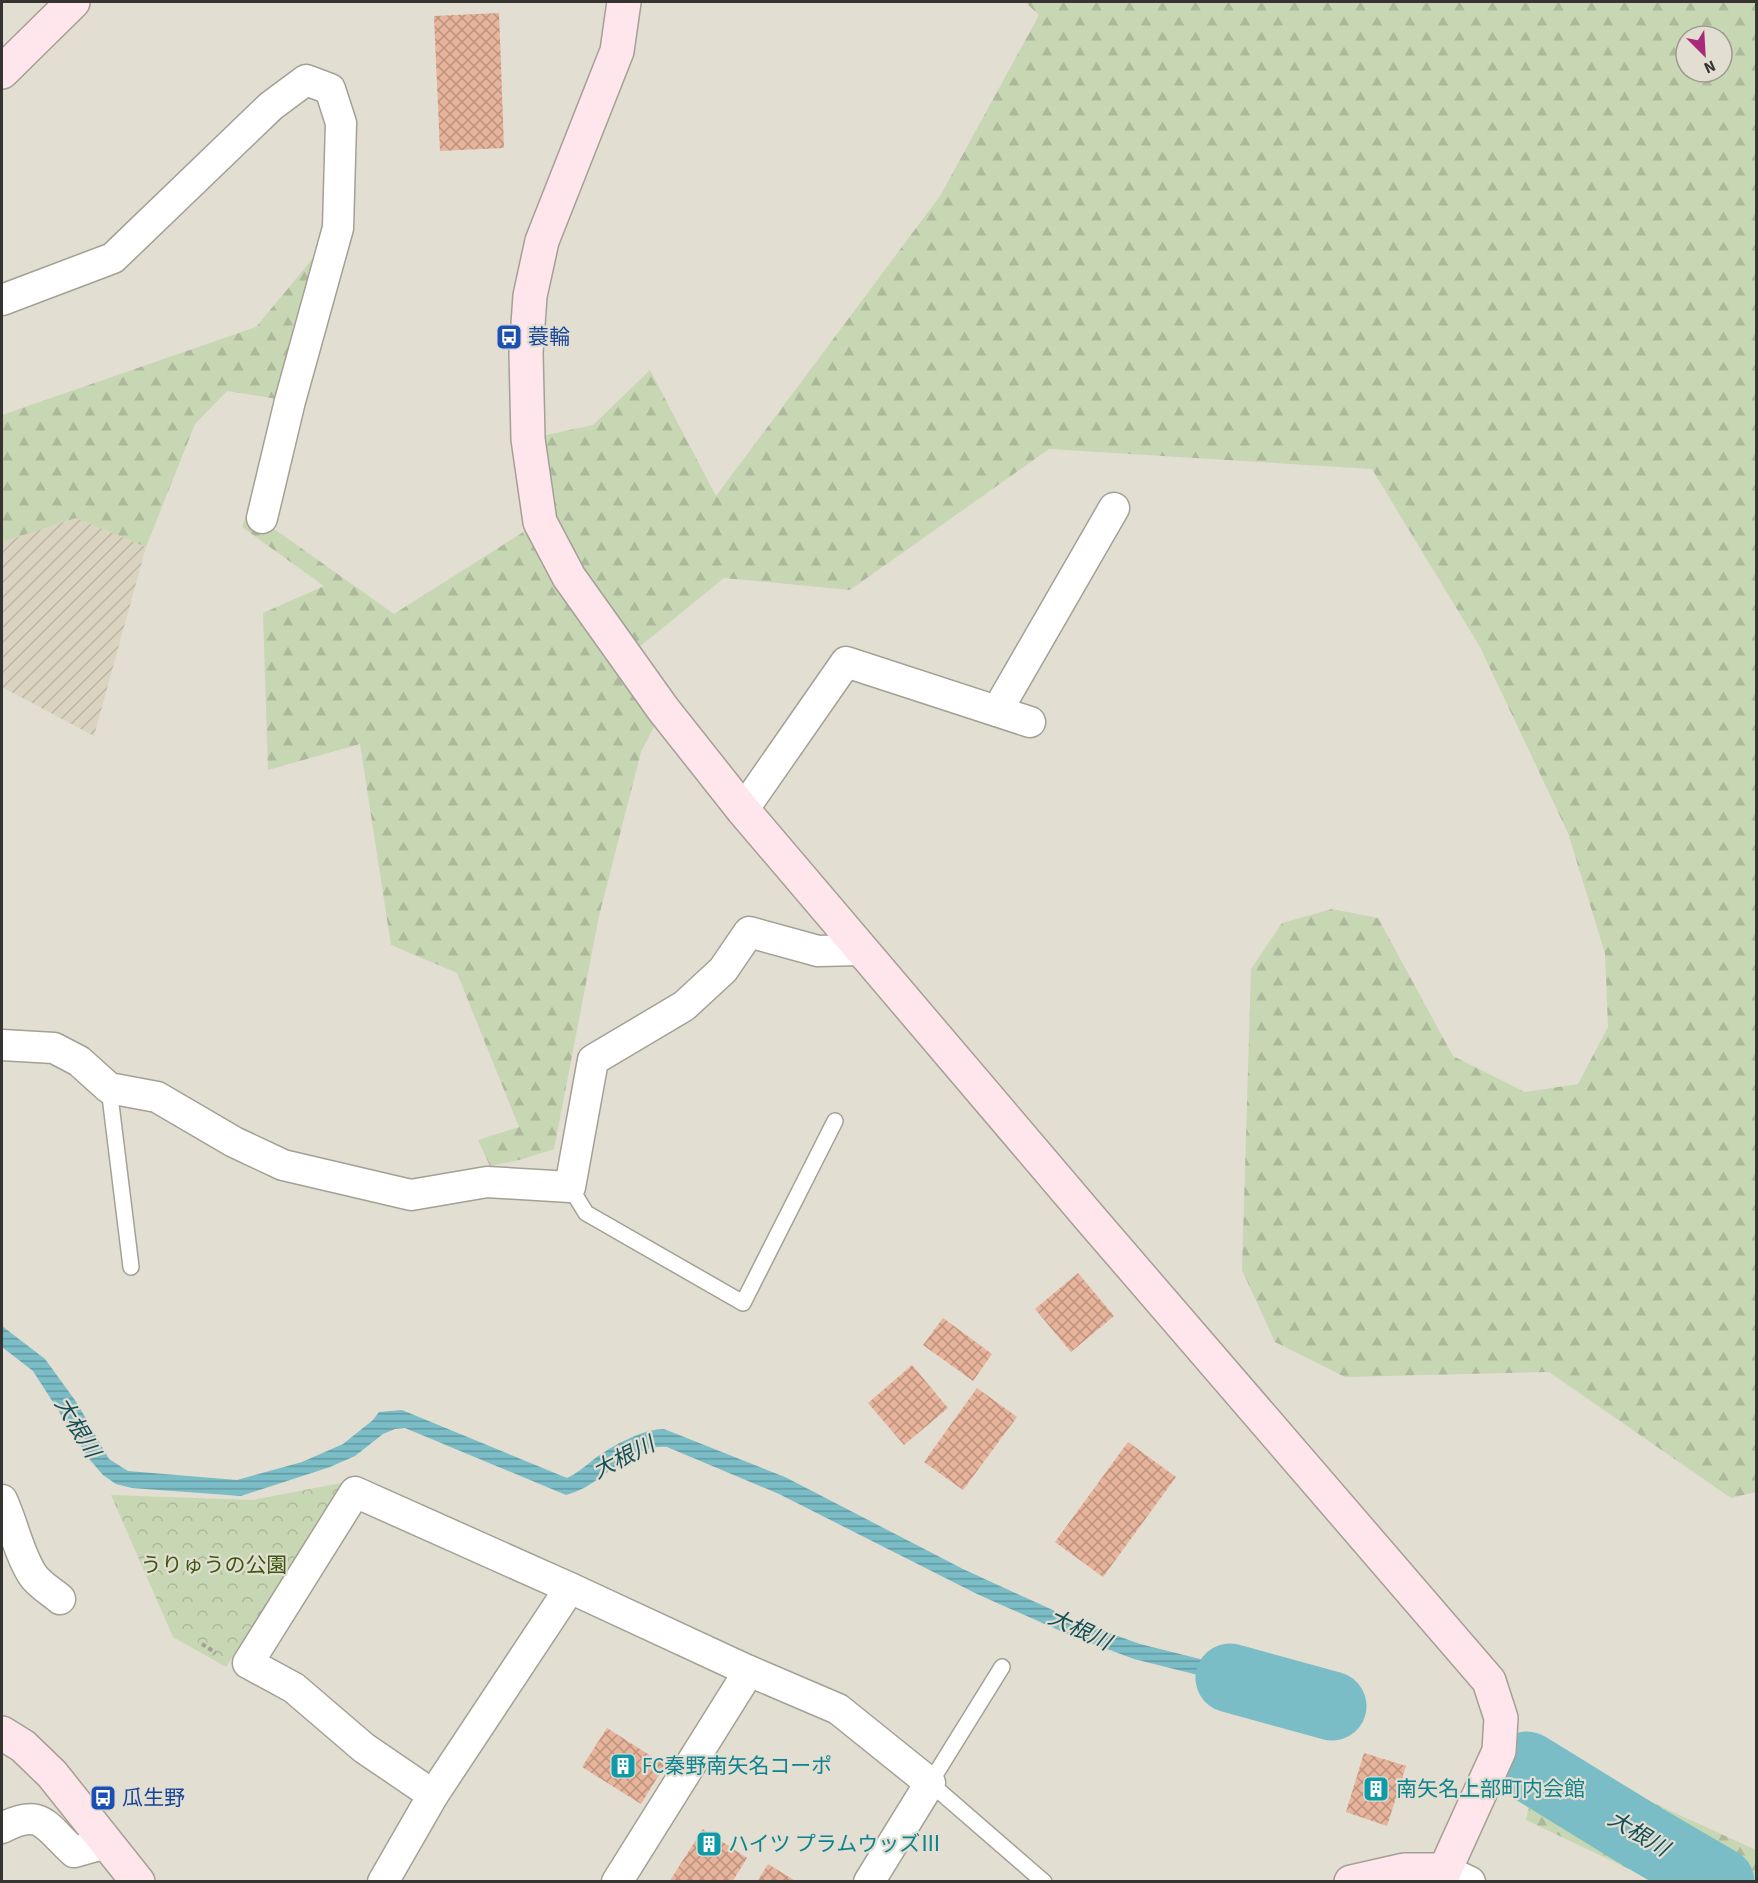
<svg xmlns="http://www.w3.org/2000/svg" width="1758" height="1883" viewBox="0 0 1758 1883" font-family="'Source Sans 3','Noto Sans JP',sans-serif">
<defs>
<pattern id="industrial-furrows" width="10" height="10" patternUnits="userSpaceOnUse" patternTransform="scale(1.5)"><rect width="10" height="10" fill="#d9d3c0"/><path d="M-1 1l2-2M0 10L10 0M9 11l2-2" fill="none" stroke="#bbb6a5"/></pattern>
<pattern id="forest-firs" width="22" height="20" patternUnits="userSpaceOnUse" patternTransform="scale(1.5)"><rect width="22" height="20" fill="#c7d7b3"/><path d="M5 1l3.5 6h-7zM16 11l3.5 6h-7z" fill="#acb99a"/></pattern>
<pattern id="park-crowns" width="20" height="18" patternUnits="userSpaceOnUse" patternTransform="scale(1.5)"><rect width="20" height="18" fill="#c7d7b3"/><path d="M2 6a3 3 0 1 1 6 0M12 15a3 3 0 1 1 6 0" fill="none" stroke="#acb99a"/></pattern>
<pattern id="water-rules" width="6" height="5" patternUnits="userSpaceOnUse" patternTransform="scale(1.5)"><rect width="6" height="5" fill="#7abdc7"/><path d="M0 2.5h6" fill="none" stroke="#659aa2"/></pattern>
<pattern id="building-cross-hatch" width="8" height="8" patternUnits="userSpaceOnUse" patternTransform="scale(1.5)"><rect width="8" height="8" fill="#e7b39a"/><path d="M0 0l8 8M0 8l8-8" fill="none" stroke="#bc927e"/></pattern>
</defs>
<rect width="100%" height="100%" fill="#e2ded2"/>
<!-- industrial -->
<path fill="url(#industrial-furrows)" d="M 76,518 L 146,547 L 94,736 L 2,687 L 2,542 Z"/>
<!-- forest -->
<g fill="url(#forest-firs)" fill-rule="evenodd">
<path d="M 1025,2 L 1756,2 L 1756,1492 L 1731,1498 L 1549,1372 L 1345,1377 L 1275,1342 L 1242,1270 L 1251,969 L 1282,923 L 1332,909 L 1378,918 L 1453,1056 L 1525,1092 L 1578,1084 L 1608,1027 L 1605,953 L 1568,833 L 1480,647 L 1372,469 L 1049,449 L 850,590 L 724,578 L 627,657 L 663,709 L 641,752 L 599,916 L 554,1149 L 523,1159 L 490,1166 L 478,1140 L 519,1127 L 457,973 L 391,945 L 360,744 L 268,770 L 263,613 L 324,586 L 242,527 L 290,401 L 227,391 L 195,424 L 146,547 L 76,518 L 2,542 L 2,415 L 256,327 L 338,228 L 270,526 L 394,614 L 539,522 L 528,439 L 593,425 L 650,370 L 716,496 L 940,196 L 1039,15 ZM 1686,36 L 1722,36 L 1722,72 L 1686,72 Z"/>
<path d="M 1542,1752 L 1756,1850 L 1756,1881 L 1654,1881 L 1526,1820 Z"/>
</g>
<!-- park -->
<path fill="url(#park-crowns)" d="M 346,1482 L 226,1667 L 173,1637 L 111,1495 L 253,1500 Z"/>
<!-- water -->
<path fill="url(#water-rules)" d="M 2,1326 L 45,1359 L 77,1403 L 109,1459 L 128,1471 L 237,1480 L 302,1462 L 343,1444 L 373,1420 L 379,1412 L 402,1410 L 567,1478 C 582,1471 592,1459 606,1451 C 622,1441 646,1429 664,1429 L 785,1477 L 963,1569 L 1079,1622 L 1140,1644 L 1324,1690 L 1322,1706 L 1134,1659 L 1072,1636 L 977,1594 L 779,1494 L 667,1447 C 635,1444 610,1474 584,1488 C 578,1491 572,1493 566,1495 L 405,1428 L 395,1429 L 383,1434 L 355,1456 L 330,1467 L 241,1496 L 132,1488 L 116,1484 L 103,1475 L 90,1460 L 33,1371 L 2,1347 Z"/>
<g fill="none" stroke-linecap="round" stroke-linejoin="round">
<!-- river -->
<g stroke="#7abdc7" stroke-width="69">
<path d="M 1230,1678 L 1332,1706"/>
<path d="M 1527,1766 L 1636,1833 L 1720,1882"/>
</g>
</g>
<!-- building -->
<g fill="url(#building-cross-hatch)">
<path d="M 499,13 L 504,148 L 440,151 L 434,16 Z"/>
<path d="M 1078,1273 L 1114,1316 L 1071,1352 L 1035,1309 Z"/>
<path d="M 943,1318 L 992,1354 L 973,1381 L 923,1345 Z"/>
<path d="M 912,1365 L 948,1408 L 904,1445 L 868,1403 Z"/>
<path d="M 977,1388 L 1017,1417 L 963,1490 L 924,1462 Z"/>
<path d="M 1128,1442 L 1176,1477 L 1103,1577 L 1055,1542 Z"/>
<path d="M 607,1728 L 665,1765 L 641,1804 L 582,1767 Z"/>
<path d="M 1364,1753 L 1406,1766 L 1387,1826 L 1346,1812 Z"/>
<path d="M 703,1829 L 747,1858 L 732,1882 L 669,1882 Z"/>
<path d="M 768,1864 L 797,1882 L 757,1882 Z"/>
</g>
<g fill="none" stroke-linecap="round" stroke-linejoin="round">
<!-- lane casing -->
<g stroke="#a4a095" stroke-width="18">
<g id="lane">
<path d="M 109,1088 L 131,1267"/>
<path d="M 570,1187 L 586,1213 L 743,1303 L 835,1121"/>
<path d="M 1002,1667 L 930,1783 L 1044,1882"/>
</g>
</g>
<!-- street casing -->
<g stroke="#a4a095" stroke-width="33">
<g id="street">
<path d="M 2,300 L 113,258 L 271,106 L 306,80 L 330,89 L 341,123 L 338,228 L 290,401 L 262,518"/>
<path d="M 997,711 L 1114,508"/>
<path d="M 743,810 L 846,662 L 1030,722"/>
<path d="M 2,1045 L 54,1048 L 79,1061 L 109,1088 L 157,1097 L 234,1142 L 283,1165 L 411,1195 L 487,1182 L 570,1187 L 593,1060 L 684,1006 L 723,970 L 749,932 L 818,951 L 861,950"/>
<path d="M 2,1500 C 13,1523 18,1552 32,1574 C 38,1584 52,1592 60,1599"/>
<path d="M 433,1795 L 364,1748 L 294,1688 L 248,1663 L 355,1492 L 570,1588 L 749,1671 L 838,1709 L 930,1783 L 869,1882"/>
<path d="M 2,1828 C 42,1807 45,1826 74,1852 L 106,1843"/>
<path d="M 1445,1870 L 1470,1882"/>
<path d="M 383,1882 L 433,1795 L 570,1588"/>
<path d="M 617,1882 L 749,1671"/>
</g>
</g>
<!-- secondary casing -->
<g stroke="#a4a095" stroke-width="36">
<g id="secondary">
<path d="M 624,2 L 617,51 L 542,241 L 530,296 L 526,353 L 528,439 L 540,522 L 569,577 L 663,709 L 743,810 L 1090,1218 L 1489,1681 L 1501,1718 L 1499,1751 L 1445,1870 L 1404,1870 L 1351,1882"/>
<path d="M 2,72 L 73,2"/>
<path d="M 2,1733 L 23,1746 L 52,1774 L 138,1882"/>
</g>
</g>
<!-- path -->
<path stroke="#a4a198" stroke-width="4" stroke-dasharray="4.5 3" stroke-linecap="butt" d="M 202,1644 L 216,1653"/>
<!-- lane -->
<use href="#lane" stroke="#fff" stroke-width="15"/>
<!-- street -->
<use href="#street" stroke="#fff" stroke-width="30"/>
<!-- secondary -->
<use href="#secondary" stroke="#fee6ec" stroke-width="33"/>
</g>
<!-- icons -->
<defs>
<g id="bus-square" transform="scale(1.35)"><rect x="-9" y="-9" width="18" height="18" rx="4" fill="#1a4fb4" stroke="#e2ded2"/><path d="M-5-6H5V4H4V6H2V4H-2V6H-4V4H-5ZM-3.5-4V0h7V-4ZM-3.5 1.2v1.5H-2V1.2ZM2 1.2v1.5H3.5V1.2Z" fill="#fff"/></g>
<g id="building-square" transform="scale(1.35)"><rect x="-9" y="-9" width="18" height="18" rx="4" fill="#0f9aa8" stroke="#e2ded2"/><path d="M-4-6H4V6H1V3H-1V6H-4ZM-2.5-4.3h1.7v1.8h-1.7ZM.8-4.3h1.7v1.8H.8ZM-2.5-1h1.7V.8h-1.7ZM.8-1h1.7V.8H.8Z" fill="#fff"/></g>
</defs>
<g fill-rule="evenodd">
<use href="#bus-square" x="509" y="337"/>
<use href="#building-square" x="623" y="1766"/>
<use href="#building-square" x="1376" y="1789"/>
<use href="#bus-square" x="103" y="1798"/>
<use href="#building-square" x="709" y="1844"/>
</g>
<g text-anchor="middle" stroke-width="4.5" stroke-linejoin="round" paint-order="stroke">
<!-- transit labels -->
<g font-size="21" fill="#164399" stroke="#e2ded2" text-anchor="start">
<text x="528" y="344">蓑輪</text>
<text x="122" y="1805">瓜生野</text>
</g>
<!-- park labels -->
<g font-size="21" fill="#3e570e" stroke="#e2ded2">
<text x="214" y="1572">うりゅうの公園</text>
</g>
<!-- culture labels -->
<g font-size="21" fill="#0d838f" stroke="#e2ded2" text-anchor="start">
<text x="642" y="1773">FC秦野南矢名コーポ</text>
<text x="1396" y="1796">南矢名上部町内会館</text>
<text x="728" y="1851">ハイツ プラムウッズⅢ</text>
</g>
<!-- water labels -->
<g font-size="22" font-style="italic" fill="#134f56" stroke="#e2ded2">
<text transform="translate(78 1427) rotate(59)" y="8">大根川</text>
<text transform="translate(623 1457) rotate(-27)" y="8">大根川</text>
<text transform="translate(1080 1629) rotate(25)" y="8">大根川</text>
<text transform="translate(1639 1833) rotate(31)" y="8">大根川</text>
</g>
</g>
<!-- border -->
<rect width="1758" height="1883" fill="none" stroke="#363430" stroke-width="6"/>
<!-- north arrow -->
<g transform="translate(1704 54) rotate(156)"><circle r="28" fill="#e2ded2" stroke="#9d9a91" stroke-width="1.5"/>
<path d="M0-4.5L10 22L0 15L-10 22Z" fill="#a92a79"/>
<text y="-9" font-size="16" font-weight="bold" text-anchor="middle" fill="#363430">N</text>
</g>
</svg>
